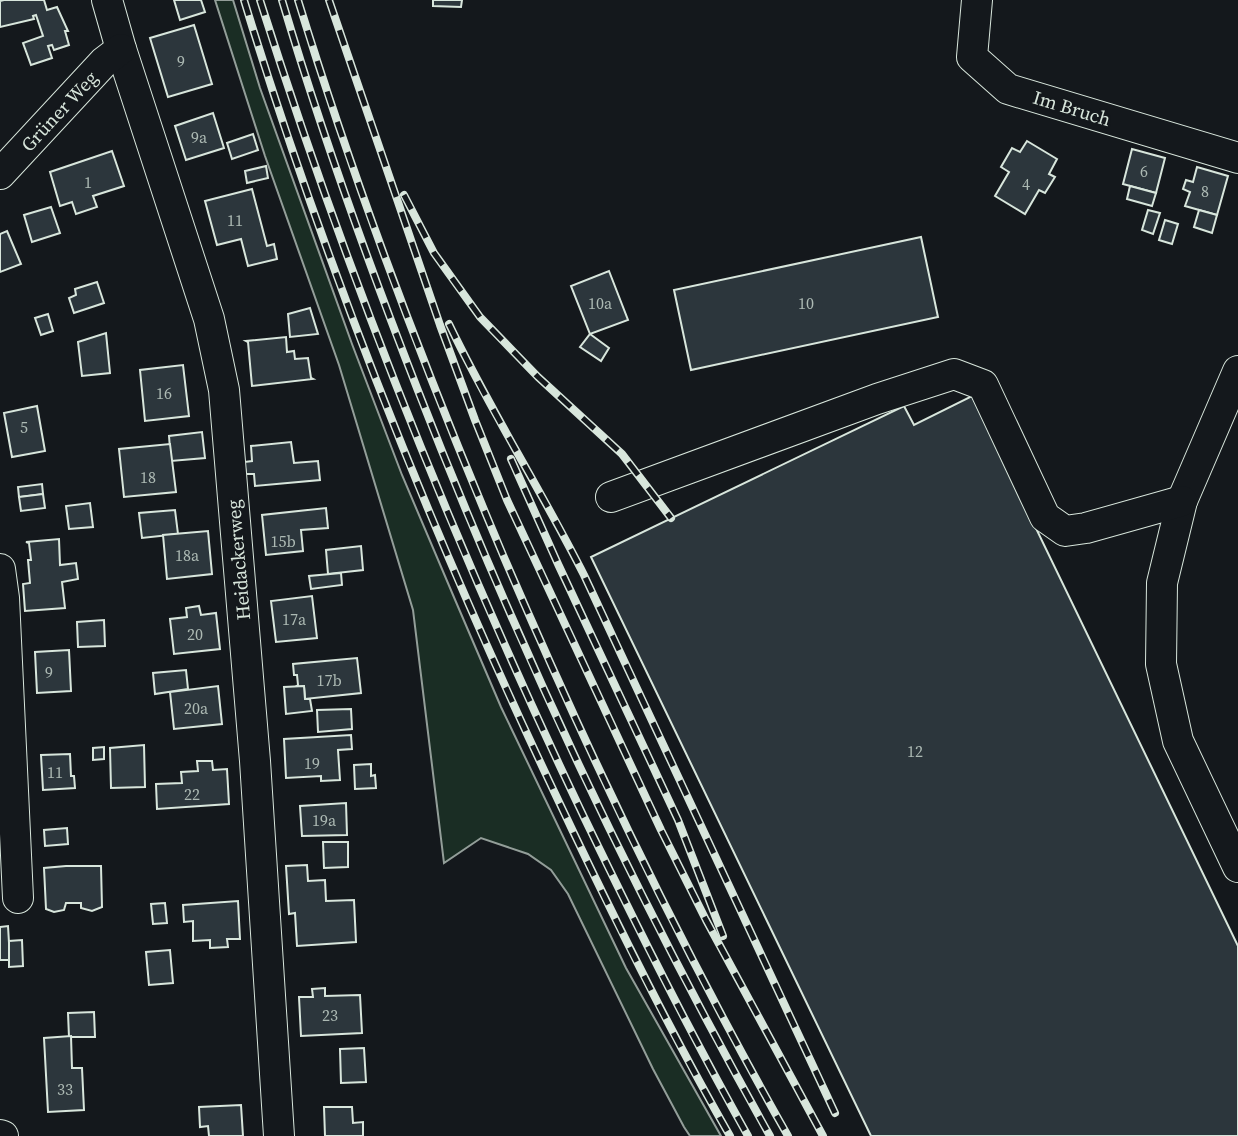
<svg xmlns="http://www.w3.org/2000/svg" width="1238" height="1136" viewBox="0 0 1238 1136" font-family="'Source Serif 4',serif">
<rect width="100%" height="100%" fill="#14181c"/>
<!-- green -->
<path fill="#1a2d24" stroke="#939e99" stroke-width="2" d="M 215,0 L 233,0 L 260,88 L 352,344 L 402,475 L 456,602 L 501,707 L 626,968 L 721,1136 L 690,1136 L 684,1127 L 653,1069 L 568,894 L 551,870 L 528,854 L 481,838 L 444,863 L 413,610 L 339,365 L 265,156 Z"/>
<!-- building -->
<g fill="#2c363c" stroke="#d8e6dc" stroke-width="2">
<path d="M 4,0 L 44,0 L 47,10 L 57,7 L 68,31 L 65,31 L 69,45 L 54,50 L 52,45 L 48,46 L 52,58 L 31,65 L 23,43 L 43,36 L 36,15 L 33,16 L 34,19 L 0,27 L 0,1 Z"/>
<path d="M 174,0 L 201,0 L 205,12 L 180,20 Z"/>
<path d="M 433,0 L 462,0 L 461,7 L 433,6 Z"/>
<path d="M 194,25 L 212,84 L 168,97 L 150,38 Z"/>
<path d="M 213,113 L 224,148 L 186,160 L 175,126 Z"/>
<path d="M 253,134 L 258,150 L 232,159 L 227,143 Z"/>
<path d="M 1027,141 L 1057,159 L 1049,174 L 1055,177 L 1045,193 L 1039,190 L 1025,214 L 995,196 L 1009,172 L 1001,167 L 1012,148 L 1020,152 Z"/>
<path d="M 1132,149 L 1165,158 L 1156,193 L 1123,184 Z"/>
<path d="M 112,151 L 124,186 L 93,196 L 97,207 L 76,214 L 72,202 L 60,206 L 50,172 Z"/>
<path d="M 266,166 L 268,178 L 247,183 L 245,171 Z"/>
<path d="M 1197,167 L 1228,176 L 1217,215 L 1185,206 L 1190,192 L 1183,189 L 1186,180 L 1193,182 Z"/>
<path d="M 1130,186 L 1156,193 L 1152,206 L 1127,199 Z"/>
<path d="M 252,189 L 267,246 L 274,244 L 277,259 L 248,266 L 241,239 L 217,245 L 205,201 Z"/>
<path d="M 51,207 L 60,233 L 32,242 L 24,215 Z"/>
<path d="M 1148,210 L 1160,213 L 1153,234 L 1142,230 Z"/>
<path d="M 1199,210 L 1217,215 L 1212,233 L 1194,227 Z"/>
<path d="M 1165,220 L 1178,224 L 1172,244 L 1159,240 Z"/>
<path d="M 7,231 L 21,264 L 0,272 L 0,234 Z"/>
<path d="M 921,237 L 938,317 L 691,370 L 674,290 Z"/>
<path d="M 609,271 L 628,320 L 590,334 L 571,286 Z"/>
<path d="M 97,282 L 104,303 L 74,313 L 69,298 L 76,295 L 75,289 Z"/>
<path d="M 310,308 L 318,334 L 290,337 L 288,314 Z"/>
<path d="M 48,314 L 53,331 L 41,335 L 35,318 Z"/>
<path d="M 106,333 L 110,373 L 82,376 L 78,342 Z"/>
<path d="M 590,334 L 609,348 L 601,361 L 580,347 Z"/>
<path d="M 286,337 L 287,352 L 294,351 L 295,359 L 308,358 L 311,378 L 313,379 L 252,386 L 248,342 L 246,341 Z"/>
<path d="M 183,365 L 189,416 L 145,421 L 140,370 Z"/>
<path d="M 972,396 L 1238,946 L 1238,1136 L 871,1136 L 591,557 L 904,406 L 914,425 Z"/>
<path d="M 37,406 L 45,451 L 12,457 L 4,413 Z"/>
<path d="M 202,432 L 205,458 L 171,461 L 169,436 Z"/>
<path d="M 291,442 L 294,463 L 318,461 L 320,480 L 255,486 L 254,474 L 246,474 L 244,462 L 252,461 L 251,446 Z"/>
<path d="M 170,444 L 176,492 L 124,497 L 119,449 Z"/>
<path d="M 42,484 L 43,494 L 19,497 L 18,487 Z"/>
<path d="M 43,494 L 45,508 L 21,511 L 19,497 Z"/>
<path d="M 90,503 L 93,527 L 69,529 L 66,506 Z"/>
<path d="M 326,508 L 328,528 L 301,530 L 303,551 L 266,555 L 262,515 Z"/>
<path d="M 175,510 L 178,534 L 142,538 L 139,513 Z"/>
<path d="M 208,531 L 212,574 L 167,579 L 163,535 Z"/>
<path d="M 59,539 L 60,565 L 76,563 L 78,579 L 62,582 L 65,608 L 25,611 L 23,584 L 30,583 L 28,560 L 31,560 L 29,543 L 26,542 Z"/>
<path d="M 361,546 L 363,570 L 328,574 L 326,550 Z"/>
<path d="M 341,573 L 342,585 L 311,589 L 309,576 Z"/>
<path d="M 312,596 L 317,638 L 276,642 L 271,601 Z"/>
<path d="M 199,606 L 201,615 L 216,613 L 220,649 L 174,654 L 170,619 L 187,617 L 186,608 Z"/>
<path d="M 104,620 L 105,646 L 78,647 L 77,622 Z"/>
<path d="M 69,650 L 71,691 L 37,693 L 35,652 Z"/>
<path d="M 357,658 L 361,693 L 305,699 L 304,686 L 295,687 L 298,685 L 297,675 L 294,675 L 293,664 Z"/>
<path d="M 186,670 L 188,689 L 155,694 L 153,673 Z"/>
<path d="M 218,686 L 222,724 L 174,729 L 170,692 Z"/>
<path d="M 304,686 L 305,699 L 310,699 L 312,711 L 286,714 L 284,687 Z"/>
<path d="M 351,709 L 352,729 L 318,732 L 317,710 Z"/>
<path d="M 351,735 L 352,749 L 338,750 L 340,780 L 321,781 L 321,776 L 286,778 L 284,739 Z"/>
<path d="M 144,745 L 145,787 L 111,788 L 110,748 Z"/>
<path d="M 104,747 L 104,759 L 93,760 L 93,748 Z"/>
<path d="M 70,754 L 71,776 L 74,776 L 75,788 L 43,790 L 41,755 Z"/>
<path d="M 197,761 L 212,761 L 213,770 L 227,769 L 229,804 L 157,809 L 156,784 L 182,783 L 181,772 L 198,771 Z"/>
<path d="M 371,764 L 371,776 L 375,775 L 376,788 L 355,789 L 354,765 Z"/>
<path d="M 346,803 L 347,835 L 302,836 L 300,806 Z"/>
<path d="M 67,828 L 68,844 L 45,846 L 44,830 Z"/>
<path d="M 323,842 L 348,842 L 348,867 L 324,868 Z"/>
<path d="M 307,865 L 308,881 L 325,880 L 326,901 L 354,900 L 356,942 L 297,946 L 295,913 L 289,914 L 286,866 Z"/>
<path d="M 66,866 L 101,866 L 102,907 L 92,911 L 81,908 L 81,903 L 66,903 L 64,910 L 54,912 L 46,909 L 44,868 Z"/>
<path d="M 238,901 L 240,939 L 227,939 L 228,947 L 210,948 L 210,940 L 193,941 L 193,921 L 184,922 L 183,905 Z"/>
<path d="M 165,903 L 167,923 L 153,924 L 151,904 Z"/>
<path d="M 8,926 L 10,960 L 0,960 L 0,927 Z"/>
<path d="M 22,940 L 23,966 L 9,967 L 9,941 Z"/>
<path d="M 170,950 L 173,983 L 149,985 L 146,952 Z"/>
<path d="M 325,988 L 325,996 L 360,995 L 362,1033 L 301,1036 L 299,997 L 313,997 L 312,989 Z"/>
<path d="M 94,1012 L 95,1037 L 69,1037 L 68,1013 Z"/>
<path d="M 71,1036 L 72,1068 L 82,1068 L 84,1110 L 48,1112 L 44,1038 Z"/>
<path d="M 364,1048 L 366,1082 L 341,1083 L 340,1049 Z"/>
<path d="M 241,1105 L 243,1136 L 209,1136 L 208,1126 L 200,1127 L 199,1107 Z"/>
<path d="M 324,1107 L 352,1107 L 353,1123 L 363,1122 L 363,1136 L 325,1136 Z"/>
</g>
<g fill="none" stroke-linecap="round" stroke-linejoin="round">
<!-- minor casing -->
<g stroke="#d8e6dc" stroke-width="32">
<g id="minor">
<path d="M 107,0 L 121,49 L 209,319 L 224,390 L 255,761 L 279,1136"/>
<path d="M 977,0 L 972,57 L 1008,89 L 1238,158"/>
<path d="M 0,174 L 104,62 L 121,49"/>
<path d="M 1238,371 L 1182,501 L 1162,583 L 1161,664 L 1178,741 L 1238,867"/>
<path d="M 611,497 L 877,399 L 954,374 L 983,385 L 1045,517 L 1065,531 L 1086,528 L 1182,501"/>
<path d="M 0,569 L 4,598 L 18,898"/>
<path d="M 0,1135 L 3,1136"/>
</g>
</g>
<!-- minor -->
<use href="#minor" stroke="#14181c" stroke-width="30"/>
<!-- rail casing -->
<g stroke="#d8e6dc" stroke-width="8">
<g id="rail">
<path d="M 244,0 C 328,275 436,544 560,804 C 613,916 668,1028 730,1136"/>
<path d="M 260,0 C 348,279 457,551 583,815 C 635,923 689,1031 748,1136"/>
<path d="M 282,0 C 321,131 367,260 417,388 C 517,645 635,895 770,1136"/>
<path d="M 298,0 C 356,189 426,373 503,555 C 588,753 681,948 788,1136"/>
<path d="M 329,0 L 440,325 L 475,420 L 507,500 L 661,830 L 706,920 L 823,1136"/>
<path d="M 404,195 L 434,253 L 480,317 L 538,377 L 622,454 L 671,518"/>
<path d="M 449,324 C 490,410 541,490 584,575 L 835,1113"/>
<path d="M 511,459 L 558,564 L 678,820 L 723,936"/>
</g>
</g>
<!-- rail -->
<use href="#rail" stroke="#14181c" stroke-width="5" stroke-dasharray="16" stroke-linecap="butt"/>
</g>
<g text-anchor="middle" stroke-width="5" stroke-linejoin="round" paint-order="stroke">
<!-- number labels -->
<g font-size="16" fill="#adbab4">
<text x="181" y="67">9</text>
<text x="199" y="143">9a</text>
<text x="1144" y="177">6</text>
<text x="88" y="188">1</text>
<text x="1026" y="190">4</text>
<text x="1205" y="197">8</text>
<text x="235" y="226">11</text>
<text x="600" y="309">10a</text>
<text x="806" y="309">10</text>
<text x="164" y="399">16</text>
<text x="24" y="433">5</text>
<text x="148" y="483">18</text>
<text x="283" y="547">15b</text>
<text x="187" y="561">18a</text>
<text x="294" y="625">17a</text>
<text x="195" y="640">20</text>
<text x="49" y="678">9</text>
<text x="329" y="686">17b</text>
<text x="196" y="714">20a</text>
<text x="915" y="757">12</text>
<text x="312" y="769">19</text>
<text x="55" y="778">11</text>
<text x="192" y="800">22</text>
<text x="324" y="826">19a</text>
<text x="330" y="1021">23</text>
<text x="65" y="1095">33</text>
</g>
<!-- street labels -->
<g font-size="19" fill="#d8e6dc" stroke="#14181c">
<text transform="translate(1072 108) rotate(17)" y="7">Im Bruch</text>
<text transform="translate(59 111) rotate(-47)" y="7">Grüner Weg</text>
<text transform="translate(238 560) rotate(-95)" y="7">Heidackerweg</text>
</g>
</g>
</svg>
